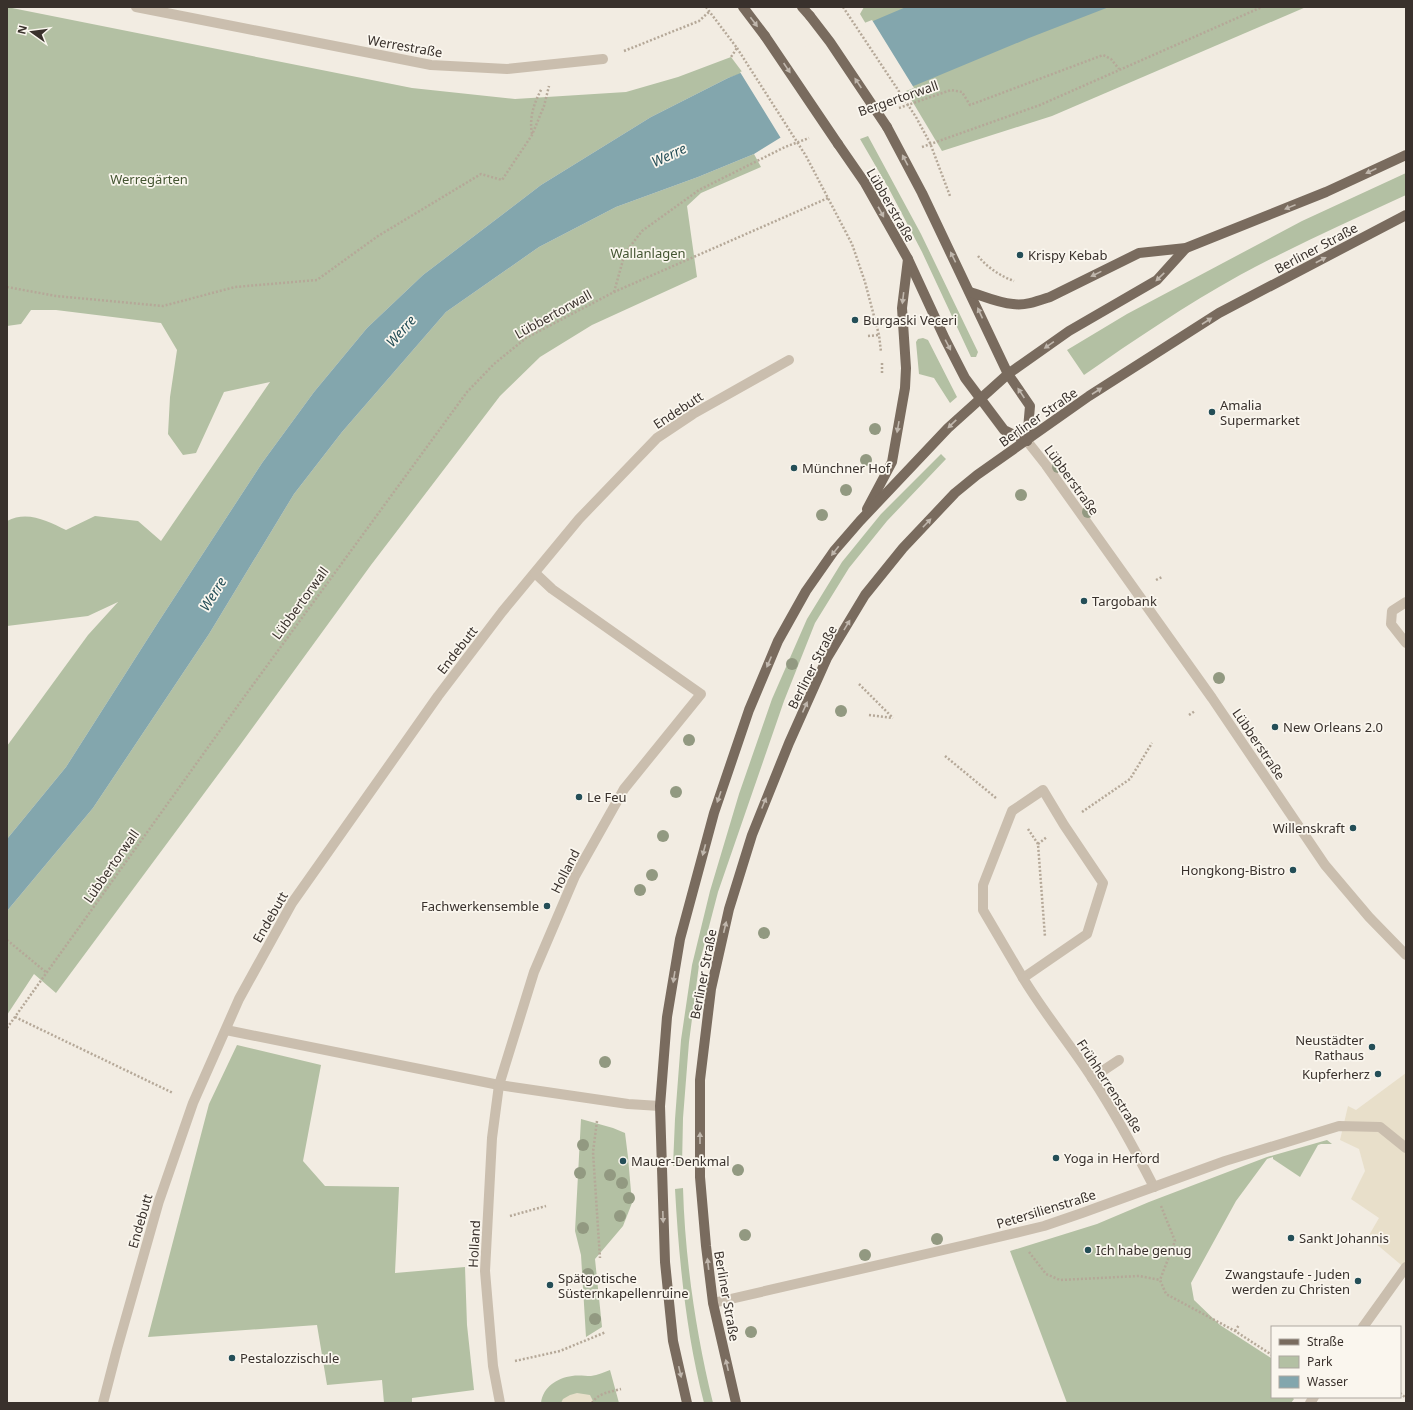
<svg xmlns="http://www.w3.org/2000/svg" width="1413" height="1410" viewBox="0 0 1413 1410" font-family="'Noto Sans',sans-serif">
<rect width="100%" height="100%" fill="#f2ece2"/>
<!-- green -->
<g fill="#b3c0a3">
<path d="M 7,7 L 412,88 L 515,99 L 626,92 L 678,77 L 731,57 L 743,73 L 728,78 L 651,117 L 541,185 L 423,275 L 367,328 L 314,392 L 262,463 L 159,621 L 66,767 L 7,839 L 7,746 L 88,635 L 118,602 L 88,616 L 7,626 L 7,521 C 27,510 48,521 66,530 L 95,516 L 138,521 L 161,541 L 270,382 L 224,392 L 196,453 L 183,455 L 168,434 L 170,397 L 177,350 L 161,323 L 56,310 L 31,310 L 21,324 L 7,326 Z"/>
<path d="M 864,7 L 1306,7 L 1052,116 L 942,151 L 860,14 Z"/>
<path d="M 868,136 L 921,234 L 978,352 L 976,357 L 971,357 L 922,252 L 889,189 L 860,139 Z"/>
<path d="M 754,154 L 761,167 L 701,193 L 687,206 L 697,277 L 592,325 L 540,357 L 500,396 L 371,565 L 240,745 L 56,993 L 34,974 L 7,1015 L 7,911 L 93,808 L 209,634 L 294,494 L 342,432 L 446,312 L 539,247 L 616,207 L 698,177 Z"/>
<path d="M 1406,173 L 1406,195 C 1350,221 1294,246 1240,275 C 1186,305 1134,340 1084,375 L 1067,350 L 1127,314 L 1302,221 Z"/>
<path d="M 923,338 L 928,340 L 957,397 L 950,403 L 934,378 L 919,374 L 916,342 L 918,339 Z"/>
<path d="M 941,454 L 946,459 L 887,521 L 849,568 L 815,623 L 784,701 L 718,892 L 699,965 L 689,1042 L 683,1118 L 682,1166 L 673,1166 L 675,1119 L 681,1040 L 692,965 L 710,891 L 739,794 L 772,699 L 807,619 L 842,562 L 881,514 Z"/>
<path d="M 237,1045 L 321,1065 L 303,1161 L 325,1186 L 399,1187 L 395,1273 L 465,1267 L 467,1325 L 474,1390 L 412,1398 L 412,1403 L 384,1403 L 382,1380 L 327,1385 L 317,1325 L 148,1337 L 209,1104 Z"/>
<path d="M 581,1119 L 613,1128 L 625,1133 L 628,1157 L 632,1203 L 623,1226 L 595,1259 L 602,1327 L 586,1337 L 581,1255 L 575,1231 Z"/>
<path d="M 1327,1140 L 1332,1144 L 1321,1144 L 1318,1145 L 1300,1177 L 1273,1159 L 1273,1157 L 1267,1159 L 1236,1201 L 1191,1283 L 1194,1300 L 1220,1325 L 1271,1358 L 1272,1397 L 1292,1397 L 1294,1399 L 1291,1403 L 1067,1403 L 1010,1251 L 1097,1224 L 1149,1202 L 1267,1157 Z"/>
<path d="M 683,1188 C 685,1259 696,1334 713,1403 L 704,1403 C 686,1333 679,1261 675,1189 Z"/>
<path d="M 610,1370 L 619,1403 L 541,1403 C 543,1387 557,1378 572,1376 C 578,1375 585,1376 591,1376 C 598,1375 604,1372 610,1370 Z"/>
</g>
<!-- plaza -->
<g fill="#e8dfca">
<path d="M 1406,1073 L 1406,1269 L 1368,1237 L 1379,1218 L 1351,1199 L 1365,1171 L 1359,1149 L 1340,1140 L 1348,1106 L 1356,1110 Z"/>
<path d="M 577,1393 L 590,1395 L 594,1403 L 561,1403 L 563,1399 L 570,1395 Z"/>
</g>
<!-- water -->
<path fill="#83a6ad" d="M 906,7 L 1109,7 L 1029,38 L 916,85 L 788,133 L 754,154 L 698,177 L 616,207 L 539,247 L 446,312 L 342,432 L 294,494 L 209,634 L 93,808 L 7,911 L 7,839 L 66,767 L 159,621 L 262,463 L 314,392 L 367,328 L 423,275 L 541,185 L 651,117 L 728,78 L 873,21 Z"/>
<!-- pier -->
<path fill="#f2ece2" d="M 872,20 L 914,88 L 789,135 L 782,140 L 740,72 Z"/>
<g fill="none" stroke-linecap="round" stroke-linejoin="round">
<!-- path -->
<g stroke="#b5a898" stroke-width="2.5" stroke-dasharray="2 2" stroke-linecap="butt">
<path d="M 706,7 L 737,48 L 731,57"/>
<path d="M 624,51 L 699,21 L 710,11"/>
<path d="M 899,108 L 951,90 L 962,92 L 970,105 L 1103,55 L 1111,59 L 1119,69"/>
<path d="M 916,117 L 930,143 L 950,196"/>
<path d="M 532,134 C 529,117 534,103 542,88"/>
<path d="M 922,147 L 1040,105 L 1262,7"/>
<path d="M 806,156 L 852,244 L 865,282 L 879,335 L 881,352"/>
<path d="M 978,256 C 987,267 1000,276 1014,281"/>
<path d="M 7,287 L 56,296 L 163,306 L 235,287 L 317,280 L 378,236 L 481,174 L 502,180 L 532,135 L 544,106 L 549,86"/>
<path d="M 614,292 L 625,253 L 642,231 L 699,190 L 785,147 L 809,138"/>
<path d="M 868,336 L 879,335"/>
<path d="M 882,363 L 882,374"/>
<path d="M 1156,580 L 1162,577"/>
<path d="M 859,684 L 893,718"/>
<path d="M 869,715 L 892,718"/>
<path d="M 1189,715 L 1195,711"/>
<path d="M 945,756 L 996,798"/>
<path d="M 1082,812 L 1130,779 L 1152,743"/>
<path d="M 1028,829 L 1038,844 L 1045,937"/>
<path d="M 1038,844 L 1047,837"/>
<path d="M 7,940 L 47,973"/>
<path d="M 15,1017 L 173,1093"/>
<path d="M 7,1028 L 239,704 L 467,392 L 494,364 L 526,338 L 614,292 L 828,198"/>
<path d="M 597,1121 L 593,1152 L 600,1258"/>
<path d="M 1161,1206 L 1175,1241 L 1160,1280 L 1166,1294 L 1235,1331 L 1272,1355"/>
<path d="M 510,1216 L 546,1206"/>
<path d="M 1029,1252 L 1046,1274 L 1060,1280 L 1139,1276 L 1160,1280"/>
<path d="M 1235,1331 L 1239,1325"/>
<path d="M 515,1361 L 560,1351 L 606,1332"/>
<path d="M 1400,1393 L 1406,1398"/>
<path d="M 592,1403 C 598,1393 610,1392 621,1389"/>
</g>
<!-- minor -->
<g stroke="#cabeae" stroke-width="10">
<path d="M 136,7 L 431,65 L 507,69 L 603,59"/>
<path d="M 1027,441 L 1046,465 L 1212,698 L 1325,865 L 1369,917 L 1406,955"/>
<path d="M 1406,602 L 1392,611 L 1391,624 L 1406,643"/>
<path d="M 1043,790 L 1064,825 L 1103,883 L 1087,934 L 1023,978 L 983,910 L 983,885 L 1012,811 Z"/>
<path d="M 1023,978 C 1044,1013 1070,1044 1092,1078 C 1115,1113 1135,1150 1154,1187"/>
<path d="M 226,1030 L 499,1085 L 628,1104 L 660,1106"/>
<path d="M 1092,1078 L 1119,1060"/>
<path d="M 713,1303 L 965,1245 L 1044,1226 L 1082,1213 L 1225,1161 L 1339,1126 L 1380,1127 L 1406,1148"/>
<path d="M 1363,1327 L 1406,1267"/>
<path d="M 103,1403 L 117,1349 L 159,1201 L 193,1103 L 239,999 L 292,903 L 438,696 L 502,612 L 579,519 L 657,438 L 693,414 L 789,360"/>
<path d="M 500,1403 L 493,1366 L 485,1271 L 492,1138 L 499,1085 L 534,972 L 575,876 L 624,789 L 701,694 L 552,589 L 535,573"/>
<path d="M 1310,1403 L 1314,1397"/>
</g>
<!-- major -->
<g stroke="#796b5e" stroke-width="10">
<path d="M 743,7 L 765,36"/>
<path d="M 802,7 L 810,16"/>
<path d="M 887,127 L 922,193 L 1008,374 L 1030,406 L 1027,441"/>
<path d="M 838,144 L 865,183 L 908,259 L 945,339 L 965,378 L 1004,430 L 1027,441"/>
<path d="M 970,292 C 983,296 998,303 1013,304 C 1025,306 1038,301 1050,297 L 1139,253 L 1186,248 L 1326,192 L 1406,155"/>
<path d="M 867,509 L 892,462 L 905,388 L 906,368 L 902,308 L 908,259"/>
<path d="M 687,1403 L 673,1341 L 665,1262 L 660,1106 L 667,1017 L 680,939 L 714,813 L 749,710 L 778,641 L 806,591 L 834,551 L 860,521 L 948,428 L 1008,374 L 1052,343 L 1069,331 L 1157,280 L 1186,248"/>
<path d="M 736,1403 L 713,1303 L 706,1246 L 700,1177 L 700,1080 L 711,989 L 729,909 L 752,835 L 789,743 L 827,658 L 865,595 L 903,548 L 955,493 L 977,475 L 1089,396 L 1219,313 L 1406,215"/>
</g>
<!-- path-bridge -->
<g stroke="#b5a898" stroke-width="2.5" stroke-dasharray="2 2" stroke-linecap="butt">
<path d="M 843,7 L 916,117"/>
<path d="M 737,48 L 806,156"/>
</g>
<!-- major-bridge -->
<g stroke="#796b5e" stroke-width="10">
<path d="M 810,16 L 830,42 L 887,127"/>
<path d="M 765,36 L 838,144"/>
</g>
</g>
<!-- trees -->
<g fill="#929981">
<circle cx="875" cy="429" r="6"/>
<circle cx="866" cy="460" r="6"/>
<circle cx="1058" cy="467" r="6"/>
<circle cx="846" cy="490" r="6"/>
<circle cx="1021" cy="495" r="6"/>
<circle cx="1088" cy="512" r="6"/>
<circle cx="822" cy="515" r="6"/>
<circle cx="792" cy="664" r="6"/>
<circle cx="1219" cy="678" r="6"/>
<circle cx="841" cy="711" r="6"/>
<circle cx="689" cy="740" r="6"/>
<circle cx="676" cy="792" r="6"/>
<circle cx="663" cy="836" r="6"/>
<circle cx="652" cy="875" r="6"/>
<circle cx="640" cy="890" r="6"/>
<circle cx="764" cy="933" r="6"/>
<circle cx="605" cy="1062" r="6"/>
<circle cx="583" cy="1145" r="6"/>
<circle cx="738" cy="1170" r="6"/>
<circle cx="580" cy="1173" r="6"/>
<circle cx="610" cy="1175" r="6"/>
<circle cx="622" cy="1183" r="6"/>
<circle cx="629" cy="1198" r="6"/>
<circle cx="620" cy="1216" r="6"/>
<circle cx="583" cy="1228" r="6"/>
<circle cx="745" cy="1235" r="6"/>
<circle cx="937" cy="1239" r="6"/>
<circle cx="865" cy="1255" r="6"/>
<circle cx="588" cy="1274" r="6"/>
<circle cx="595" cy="1319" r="6"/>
<circle cx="751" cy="1332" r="6"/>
</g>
<!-- one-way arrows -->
<defs><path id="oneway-solid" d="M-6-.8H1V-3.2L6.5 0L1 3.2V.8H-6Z"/></defs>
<g fill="#c0b7ad">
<use href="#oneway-solid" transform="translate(754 22) rotate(53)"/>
<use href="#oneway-solid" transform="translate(787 68) rotate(56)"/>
<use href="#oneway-solid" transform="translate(858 83) rotate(-124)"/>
<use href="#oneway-solid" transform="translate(905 160) rotate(-118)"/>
<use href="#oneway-solid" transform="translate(1371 171) rotate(155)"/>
<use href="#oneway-solid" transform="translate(1290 207) rotate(158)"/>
<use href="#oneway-solid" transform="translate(881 212) rotate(61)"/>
<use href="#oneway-solid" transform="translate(953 257) rotate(-116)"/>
<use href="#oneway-solid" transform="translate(1321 260) rotate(-28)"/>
<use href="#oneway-solid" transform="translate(1096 274) rotate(154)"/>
<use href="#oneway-solid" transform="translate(1160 277) rotate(136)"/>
<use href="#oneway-solid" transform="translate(903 298) rotate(97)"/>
<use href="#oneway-solid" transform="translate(980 313) rotate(-115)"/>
<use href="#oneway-solid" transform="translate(1207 321) rotate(-33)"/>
<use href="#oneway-solid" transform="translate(948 345) rotate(62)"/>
<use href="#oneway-solid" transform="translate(1049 345) rotate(145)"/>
<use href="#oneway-solid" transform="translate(1097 391) rotate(-33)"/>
<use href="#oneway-solid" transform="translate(1021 393) rotate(-124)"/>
<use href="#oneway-solid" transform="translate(952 424) rotate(136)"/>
<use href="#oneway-solid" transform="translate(898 427) rotate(100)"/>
<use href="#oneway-solid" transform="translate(927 523) rotate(-46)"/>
<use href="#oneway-solid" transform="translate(835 551) rotate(128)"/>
<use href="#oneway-solid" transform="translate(847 625) rotate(-59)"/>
<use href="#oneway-solid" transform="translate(769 662) rotate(113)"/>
<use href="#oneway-solid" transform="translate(805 707) rotate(-66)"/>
<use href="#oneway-solid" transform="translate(719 797) rotate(109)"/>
<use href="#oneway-solid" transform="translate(764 803) rotate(-68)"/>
<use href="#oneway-solid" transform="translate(704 850) rotate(105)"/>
<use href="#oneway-solid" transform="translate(725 927) rotate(-77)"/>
<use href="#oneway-solid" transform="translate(674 977) rotate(99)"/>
<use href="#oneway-solid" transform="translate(700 1138) rotate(-90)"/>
<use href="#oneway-solid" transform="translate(663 1217) rotate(88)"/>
<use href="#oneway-solid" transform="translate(708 1264) rotate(-97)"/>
<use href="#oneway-solid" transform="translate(727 1365) rotate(-103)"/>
<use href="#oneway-solid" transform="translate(680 1372) rotate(77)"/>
</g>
<!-- markers -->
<g fill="#244e57" stroke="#faf6ee" stroke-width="1.5">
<circle cx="1020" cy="255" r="4"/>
<circle cx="855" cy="320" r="4"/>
<circle cx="1212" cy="412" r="4"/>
<circle cx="794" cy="468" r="4"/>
<circle cx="1084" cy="601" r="4"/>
<circle cx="1275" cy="727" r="4"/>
<circle cx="579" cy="797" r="4"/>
<circle cx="1353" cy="828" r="4"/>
<circle cx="1293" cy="870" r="4"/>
<circle cx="547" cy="906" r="4"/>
<circle cx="1372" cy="1047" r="4"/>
<circle cx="1378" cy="1074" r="4"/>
<circle cx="1056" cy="1158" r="4"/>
<circle cx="623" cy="1161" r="4"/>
<circle cx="1291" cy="1238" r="4"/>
<circle cx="1088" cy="1250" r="4"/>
<circle cx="1358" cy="1281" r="4"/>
<circle cx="550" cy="1285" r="4"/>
<circle cx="232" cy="1358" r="4"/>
</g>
<g text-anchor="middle" stroke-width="3.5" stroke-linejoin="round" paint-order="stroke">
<!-- street labels -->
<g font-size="13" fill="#39312c" stroke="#faf6ee">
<text transform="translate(405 46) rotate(10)" y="5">Werrestraße</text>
<text transform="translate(898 98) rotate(-19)" y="5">Bergertorwall</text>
<text transform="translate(891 205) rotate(60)" y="5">Lübberstraße</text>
<text transform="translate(1316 248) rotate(-28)" y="5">Berliner Straße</text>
<text transform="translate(553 314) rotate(-29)" y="5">Lübbertorwall</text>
<text transform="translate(678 410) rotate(-33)" y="5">Endebutt</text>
<text transform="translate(1038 417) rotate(-35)" y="5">Berliner Straße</text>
<text transform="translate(1072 480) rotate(54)" y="5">Lübberstraße</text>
<text transform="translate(300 603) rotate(-54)" y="5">Lübbertorwall</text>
<text transform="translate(457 650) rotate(-52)" y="5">Endebutt</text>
<text transform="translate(812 667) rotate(-63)" y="5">Berliner Straße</text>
<text transform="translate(1259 744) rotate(56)" y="5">Lübberstraße</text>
<text transform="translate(111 866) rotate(-55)" y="5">Lübbertorwall</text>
<text transform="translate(565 871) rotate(-63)" y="5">Holland</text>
<text transform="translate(270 917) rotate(-60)" y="5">Endebutt</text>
<text transform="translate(703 974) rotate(-79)" y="5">Berliner Straße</text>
<text transform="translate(1110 1086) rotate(57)" y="5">Frühherrenstraße</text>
<text transform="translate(1046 1209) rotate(-17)" y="5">Petersilienstraße</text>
<text transform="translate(140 1221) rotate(-74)" y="5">Endebutt</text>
<text transform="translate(474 1244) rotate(-87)" y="5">Holland</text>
<text transform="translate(727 1296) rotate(80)" y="5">Berliner Straße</text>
</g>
<!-- park labels -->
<g font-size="13" fill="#445532" stroke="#faf6ee">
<text x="149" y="184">Werregärten</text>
<text x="648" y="258">Wallanlagen</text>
</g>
<!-- poi labels -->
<g font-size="13" fill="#39312c" stroke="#faf6ee" text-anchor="start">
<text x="1028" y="260">Krispy Kebab</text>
<text x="863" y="325">Burgaski Veceri</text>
<text x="1220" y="410">Amalia<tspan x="1220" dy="15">Supermarket</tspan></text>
<text x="802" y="473">Münchner Hof</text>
<text x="1092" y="606">Targobank</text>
<text x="1283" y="732">New Orleans 2.0</text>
<text x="587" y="802">Le Feu</text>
<text x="1345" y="833" text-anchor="end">Willenskraft</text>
<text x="1285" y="875" text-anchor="end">Hongkong-Bistro</text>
<text x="539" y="911" text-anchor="end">Fachwerkensemble</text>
<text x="1364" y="1045" text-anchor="end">Neustädter<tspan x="1364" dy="15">Rathaus</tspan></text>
<text x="1370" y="1079" text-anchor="end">Kupferherz</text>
<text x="1064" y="1163">Yoga in Herford</text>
<text x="631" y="1166">Mauer-Denkmal</text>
<text x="1299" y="1243">Sankt Johannis</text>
<text x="1096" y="1255">Ich habe genug</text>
<text x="1350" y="1279" text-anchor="end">Zwangstaufe - Juden<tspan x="1350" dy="15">werden zu Christen</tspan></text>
<text x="558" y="1283">Spätgotische<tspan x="558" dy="15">Süsternkapellenruine</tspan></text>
<text x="240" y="1363">Pestalozzischule</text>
</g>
<!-- water labels -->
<g font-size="14" font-style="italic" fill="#244e57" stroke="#faf6ee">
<text transform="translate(669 155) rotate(-25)" y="5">Werre</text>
<text transform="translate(401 331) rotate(-48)" y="5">Werre</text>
<text transform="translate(213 594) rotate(-58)" y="5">Werre</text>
</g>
</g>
<!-- border -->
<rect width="1413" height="1410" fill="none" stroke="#39312c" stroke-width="16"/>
<!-- legend -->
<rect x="1271" y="1326" width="130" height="72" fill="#faf6ee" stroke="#ada7a0"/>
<rect x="1279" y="1339" width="20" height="6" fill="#796b5e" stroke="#ada7a0"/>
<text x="1307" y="1346" font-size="12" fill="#39312c">Straße</text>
<rect x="1279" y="1356" width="20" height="12" fill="#b3c0a3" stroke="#ada7a0"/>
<text x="1307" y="1366" font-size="12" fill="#39312c">Park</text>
<rect x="1279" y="1376" width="20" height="12" fill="#83a6ad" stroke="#ada7a0"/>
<text x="1307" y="1386" font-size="12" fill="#39312c">Wasser</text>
<!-- north arrow -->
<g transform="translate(32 32) rotate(284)" stroke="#faf6ee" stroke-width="3" paint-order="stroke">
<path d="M0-3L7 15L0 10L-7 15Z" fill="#39312c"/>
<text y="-6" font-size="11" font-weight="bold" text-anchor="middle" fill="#39312c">N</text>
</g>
</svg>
